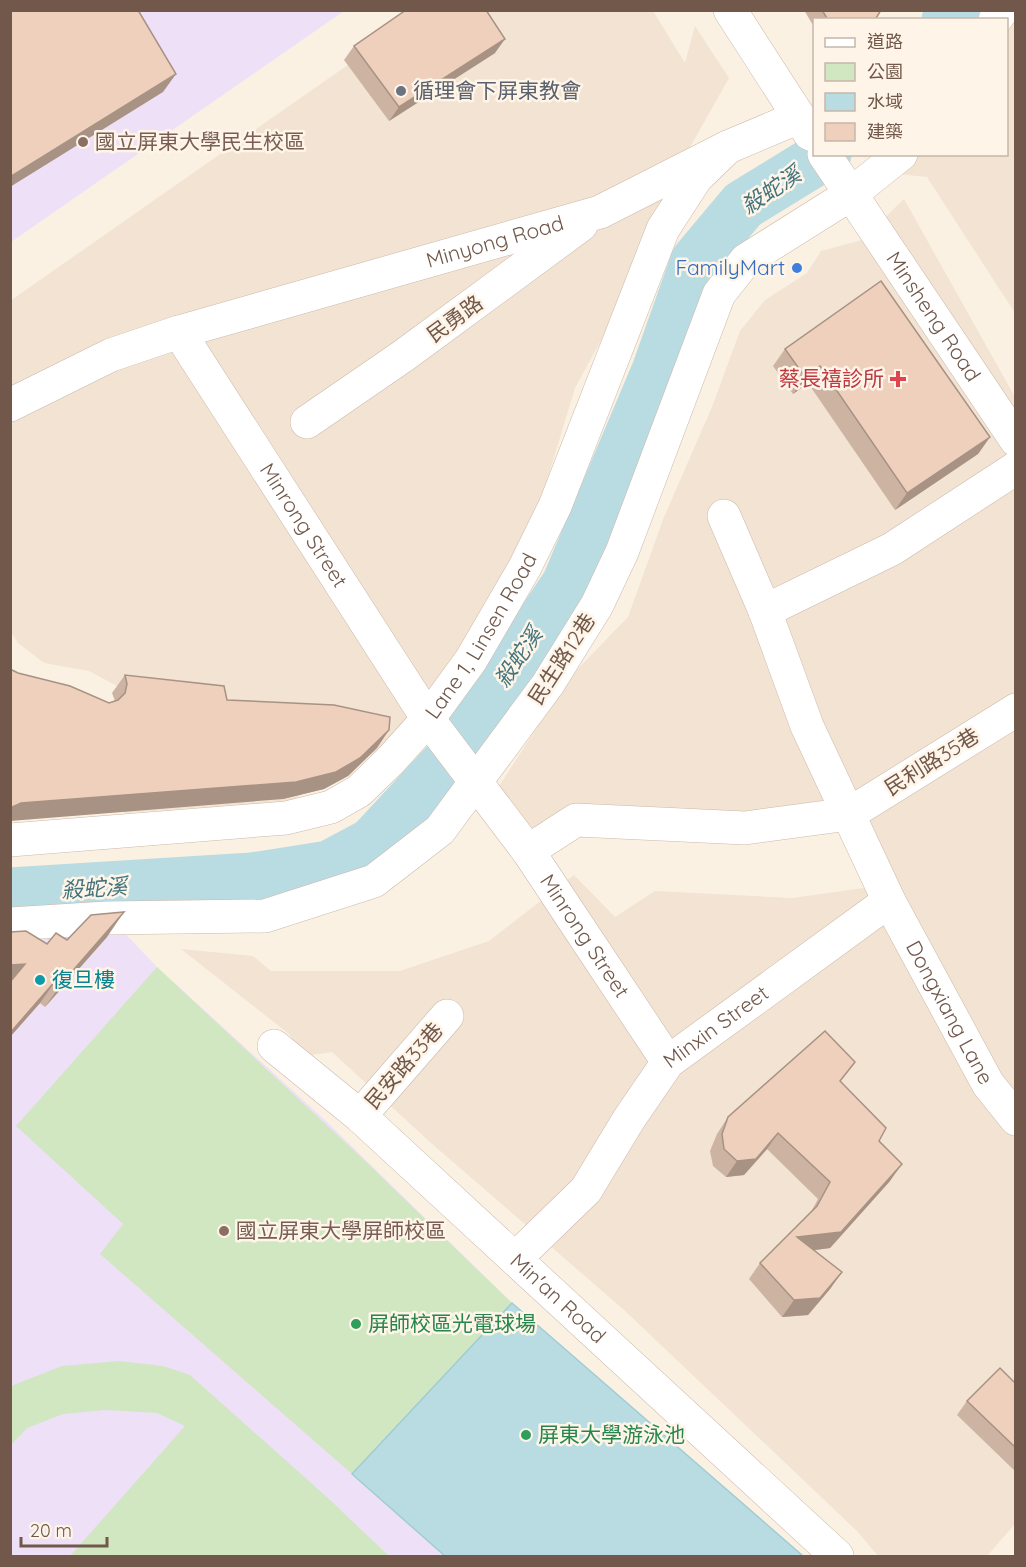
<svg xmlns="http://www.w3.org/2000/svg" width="1026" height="1567" viewBox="0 0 1026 1567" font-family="Quicksand,'Noto Sans TC',sans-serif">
<rect width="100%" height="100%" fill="#fbf1e3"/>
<!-- residential -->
<g fill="#f2e3d2">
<path d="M 425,11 L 653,11 L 685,63 L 695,26 L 729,78 L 672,179 L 630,287 L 575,388 L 532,530 L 477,628 L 415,713 L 374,752 L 291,801 L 124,813 L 117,686 L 89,671 L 44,663 L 18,643 L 11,632 L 10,301 Z"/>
<path d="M 1015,11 L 1015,313 L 927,177 L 878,172 L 902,155 L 1006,154 L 1006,20 Z"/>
<path d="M 904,199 L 1015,397 L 1015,1094 L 989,1058 L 860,809 L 532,831 L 498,788 L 568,679 L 628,617 L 664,517 L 712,407 L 740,331 L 765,300 L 807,273 L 821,251 L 862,240 Z"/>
<path d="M 574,875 L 615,917 L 655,891 L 792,898 L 878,886 L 993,1108 L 1015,1138 L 1015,1524 L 987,1556 L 878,1556 L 857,1531 L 623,1309 L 431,1143 L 332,1052 L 305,1056 L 289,1034 L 181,949 L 253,956 L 271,971 L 400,971 L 489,941 Z"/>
</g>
<!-- education -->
<g fill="#eee0f7">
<path d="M 11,11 L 344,11 L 11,242 Z"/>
<path d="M 118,926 L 157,967 L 325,1120 L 512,1303 L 803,1556 L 11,1556 L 11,933 Z"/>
</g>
<!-- green -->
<g fill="#d1e7c2">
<path d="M 157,967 L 362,1158 L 512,1303 L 352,1474 L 100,1254 L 123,1224 L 16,1126 Z"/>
<path d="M 119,1361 L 163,1366 L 190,1375 L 329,1499 L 389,1556 L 70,1556 L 185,1426 L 157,1413 L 105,1410 L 63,1414 L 27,1428 L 11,1445 L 11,1386 L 62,1366 Z"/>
</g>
<!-- water -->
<path fill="#b9dce3" stroke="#a0ccd4" stroke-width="1.5" d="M 512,1303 L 803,1556 L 445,1556 L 352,1474 Z"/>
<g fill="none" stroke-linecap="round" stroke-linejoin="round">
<!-- river -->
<g stroke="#b9dce3" stroke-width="51">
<path d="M 947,20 L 954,10"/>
<path d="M 10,893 L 252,878 L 329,866 L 372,843 L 449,760 L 567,584 L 657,371 L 696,261 L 743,205 L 826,154"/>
</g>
<!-- minor casing -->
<g stroke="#cbb9aa" stroke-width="34">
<g id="minor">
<path d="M 730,10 L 810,134"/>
<path d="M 995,20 L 1002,10"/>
<path id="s1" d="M 824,154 L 1016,440"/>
<path id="s2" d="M 179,332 L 428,719 L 528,851 L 668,1062"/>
<path id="s3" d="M 10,405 L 111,355 L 179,332 L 600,212 L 728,147 L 799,117"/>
<path d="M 307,422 L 403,356 L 581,225"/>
<path id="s4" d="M 1016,468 L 892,549 L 765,611 L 807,726 L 889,901 L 988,1084 L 1016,1119"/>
<path d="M 724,516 L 765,611"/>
<path id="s5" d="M 10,840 L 286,818 L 331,807 L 359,791 L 390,761 L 428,719 L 471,660 L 525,567 L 555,506 L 663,229 L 696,178 L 728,147"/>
<path d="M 528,851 L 576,820 L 745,828 L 849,814 L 1016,710"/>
<path d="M 10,924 L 107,918 L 265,916 L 374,881 L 440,830 L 548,684 L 597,605 L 622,552 L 719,294 L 746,260 L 851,194 L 901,154"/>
<path id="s6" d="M 274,1046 L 360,1116 L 837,1556"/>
<path d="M 360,1116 L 447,1016"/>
<path id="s7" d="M 516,1258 L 586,1190 L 629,1119 L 668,1062 L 889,901"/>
</g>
</g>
<!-- minor -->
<use href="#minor" stroke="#fff" stroke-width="33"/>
</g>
<!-- wall -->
<g fill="#cdb3a2">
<path d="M 804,10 L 881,10 L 875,20 L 814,20 L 814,27 Z"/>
<path d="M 354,46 L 495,53 L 389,121 L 344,60 Z"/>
<path d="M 785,349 L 990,437 L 978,454 L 895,510 L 808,383 L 793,394 L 773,366 Z"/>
<path d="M 18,673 L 109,703 L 115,701 L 112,693 L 125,675 L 227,700 L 377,748 L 348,776 L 324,789 L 283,799 Z"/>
<path d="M 10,932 L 47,944 L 67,940 L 107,937 L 45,1007 L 40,1003 L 10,1037 Z"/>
<path d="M 841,1081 L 879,1141 L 890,1181 L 830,1248 L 814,1250 L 842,1272 L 830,1289 L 808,1315 L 782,1317 L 749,1279 L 760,1263 L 811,1212 L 818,1199 L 767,1149 L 744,1175 L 726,1177 L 713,1166 L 710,1151 L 717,1134 L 728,1117 Z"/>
<path d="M 1016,1384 L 1016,1472 L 957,1415 L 967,1401 Z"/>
</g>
<!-- shaded-wall -->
<g fill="#a79284">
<path d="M 505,39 L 495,53 L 389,121 L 399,107 Z"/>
<path d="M 176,74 L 163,92 L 10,187 L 10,177 Z"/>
<path d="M 820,366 L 808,383 L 793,394 L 805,377 Z"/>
<path d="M 990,437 L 978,454 L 895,510 L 907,493 Z"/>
<path d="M 389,730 L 377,748 L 348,776 L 324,789 L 283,799 L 10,821 L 10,808 L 21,803 Z"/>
<path d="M 124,912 L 107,937 L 45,1007 L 62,983 Z"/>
<path d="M 25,964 L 10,985 L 10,965 Z"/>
<path d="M 57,979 L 40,1003 L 10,1037 L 10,1033 Z"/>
<path d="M 778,1133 L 767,1149 L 744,1175 L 726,1177 L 737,1161 Z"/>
<path d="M 902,1164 L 890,1181 L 830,1248 L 786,1254 L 797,1237 Z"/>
<path d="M 842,1272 L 830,1289 L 808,1315 L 782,1317 L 794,1300 Z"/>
</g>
<!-- building -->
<g fill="#eed0bc" stroke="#a79284" stroke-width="1.5">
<path d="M 12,10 L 138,10 L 176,74 L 10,177 L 10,12 Z"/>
<path d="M 406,10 L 486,10 L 505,39 L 399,107 L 354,46 Z"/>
<path d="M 822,10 L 881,10 L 875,20 L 828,20 Z"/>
<path d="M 881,281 L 990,437 L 907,493 L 820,366 L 805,377 L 785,349 Z"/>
<path d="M 10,669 L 18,673 L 70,686 L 109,703 L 118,700 L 125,693 L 127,684 L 125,675 L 224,686 L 227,700 L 334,705 L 390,717 L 389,730 L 360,758 L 336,772 L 296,782 L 21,803 L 10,808 Z"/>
<path d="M 124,912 L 62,983 L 57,979 L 10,1033 L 10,982 L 25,964 L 10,965 L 10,932 L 26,931 L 47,944 L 56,933 L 67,940 L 91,915 Z"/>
<path d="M 825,1031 L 855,1062 L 840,1081 L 886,1128 L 879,1141 L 902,1164 L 841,1232 L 797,1237 L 842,1272 L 820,1298 L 794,1300 L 760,1263 L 817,1206 L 830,1182 L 778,1133 L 756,1159 L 737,1161 L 724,1149 L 722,1134 L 728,1117 Z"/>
<path d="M 1000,1368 L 1016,1384 L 1016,1448 L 967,1401 Z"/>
</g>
<!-- markers -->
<circle fill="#6b7280" stroke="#fef5e8" stroke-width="2" cx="401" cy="91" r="6"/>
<g fill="#8d6e63" stroke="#fef5e8" stroke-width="2">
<circle cx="83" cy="142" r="6"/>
<circle cx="224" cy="1231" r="6"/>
</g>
<circle fill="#3f7fe0" stroke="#fef5e8" stroke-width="2" cx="797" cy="268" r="6"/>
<path fill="#e0444e" stroke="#fef5e8" stroke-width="2" d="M895 370h6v6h6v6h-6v6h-6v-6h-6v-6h6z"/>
<circle fill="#0f9aa8" stroke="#fef5e8" stroke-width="2" cx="40" cy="980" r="6"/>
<g fill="#2e9e5b" stroke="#fef5e8" stroke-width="2">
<circle cx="356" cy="1324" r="6"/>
<circle cx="526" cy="1435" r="6"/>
</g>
<g text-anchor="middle" stroke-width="5" stroke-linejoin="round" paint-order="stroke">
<!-- worship labels -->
<g font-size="21" fill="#5b616d" stroke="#fef5e8" text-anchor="start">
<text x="413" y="98">循理會下屏東教會</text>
</g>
<!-- education labels -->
<g font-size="21" fill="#785e54" stroke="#fef5e8" text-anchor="start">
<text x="95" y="149">國立屏東大學民生校區</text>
<text x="236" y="1238">國立屏東大學屏師校區</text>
</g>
<!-- street labels -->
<g font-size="21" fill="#71584b" stroke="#fef5e8">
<text dy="7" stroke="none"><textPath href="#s3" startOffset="513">Minyong Road</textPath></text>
<text dy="7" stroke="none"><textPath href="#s1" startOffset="196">Minsheng Road</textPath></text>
<text transform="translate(455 319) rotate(-36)" y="7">民勇路</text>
<text dy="7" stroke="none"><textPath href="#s2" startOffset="230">Minrong Street</textPath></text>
<text dy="7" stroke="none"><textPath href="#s5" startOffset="554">Lane 1, Linsen Road</textPath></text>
<text transform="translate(562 659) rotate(-57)" y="7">民生路12巷</text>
<text transform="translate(932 762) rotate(-32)" y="7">民利路35巷</text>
<text dy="7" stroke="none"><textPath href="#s2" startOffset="728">Minrong Street</textPath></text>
<text dy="7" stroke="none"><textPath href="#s4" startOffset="732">Dongxiang Lane</textPath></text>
<text dy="7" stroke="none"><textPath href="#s7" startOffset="309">Minxin Street</textPath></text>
<text transform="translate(404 1066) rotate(-49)" y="7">民安路33巷</text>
<text dy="7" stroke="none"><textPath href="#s6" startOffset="380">Min'an Road</textPath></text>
</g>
<!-- shop labels -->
<g font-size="21" fill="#366cbe" stroke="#fef5e8" text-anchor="end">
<text x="785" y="275">FamilyMart</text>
</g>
<!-- health labels -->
<g font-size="21" fill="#be3a42" stroke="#fef5e8" text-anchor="end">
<text x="884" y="386">蔡長禧診所</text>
</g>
<!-- culture labels -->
<g font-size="21" fill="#0d838f" stroke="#fef5e8" text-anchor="start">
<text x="52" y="987">復旦樓</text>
</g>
<!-- leisure labels -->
<g font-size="21" fill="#27864d" stroke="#fef5e8" text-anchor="start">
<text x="368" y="1331">屏師校區光電球場</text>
<text x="538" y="1442">屏東大學游泳池</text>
</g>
<!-- water labels -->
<g font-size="22" font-style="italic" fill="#43737c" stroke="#fef5e8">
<text transform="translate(771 190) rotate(-34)" y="8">殺蛇溪</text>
<text transform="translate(518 657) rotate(-56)" y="8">殺蛇溪</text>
<text transform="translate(94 888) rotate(-4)" y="8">殺蛇溪</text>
</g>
</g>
<!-- border -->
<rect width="1026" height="1567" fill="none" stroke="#71584b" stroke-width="24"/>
<!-- legend -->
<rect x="813" y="18" width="195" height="138" fill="#fef5e8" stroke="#c6b6a9" stroke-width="1.5"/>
<rect x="825" y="38" width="30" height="9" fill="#ffffff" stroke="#c6b6a9" stroke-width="1.5"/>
<text x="867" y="48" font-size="18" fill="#71584b">道路</text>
<rect x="825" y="63" width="30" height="18" fill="#d1e7c2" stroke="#c6b6a9" stroke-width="1.5"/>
<text x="867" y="78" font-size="18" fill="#71584b">公園</text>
<rect x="825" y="93" width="30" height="18" fill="#b9dce3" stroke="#c6b6a9" stroke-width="1.5"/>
<text x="867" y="108" font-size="18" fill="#71584b">水域</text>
<rect x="825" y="123" width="30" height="18" fill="#eed0bc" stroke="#c6b6a9" stroke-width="1.5"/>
<text x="867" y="138" font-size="18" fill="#71584b">建築</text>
<!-- scale -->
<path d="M21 1537v9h86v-9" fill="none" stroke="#71584b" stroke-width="3"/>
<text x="30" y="1537" font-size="18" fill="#71584b" stroke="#fef5e8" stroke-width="4.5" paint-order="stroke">20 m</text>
</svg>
